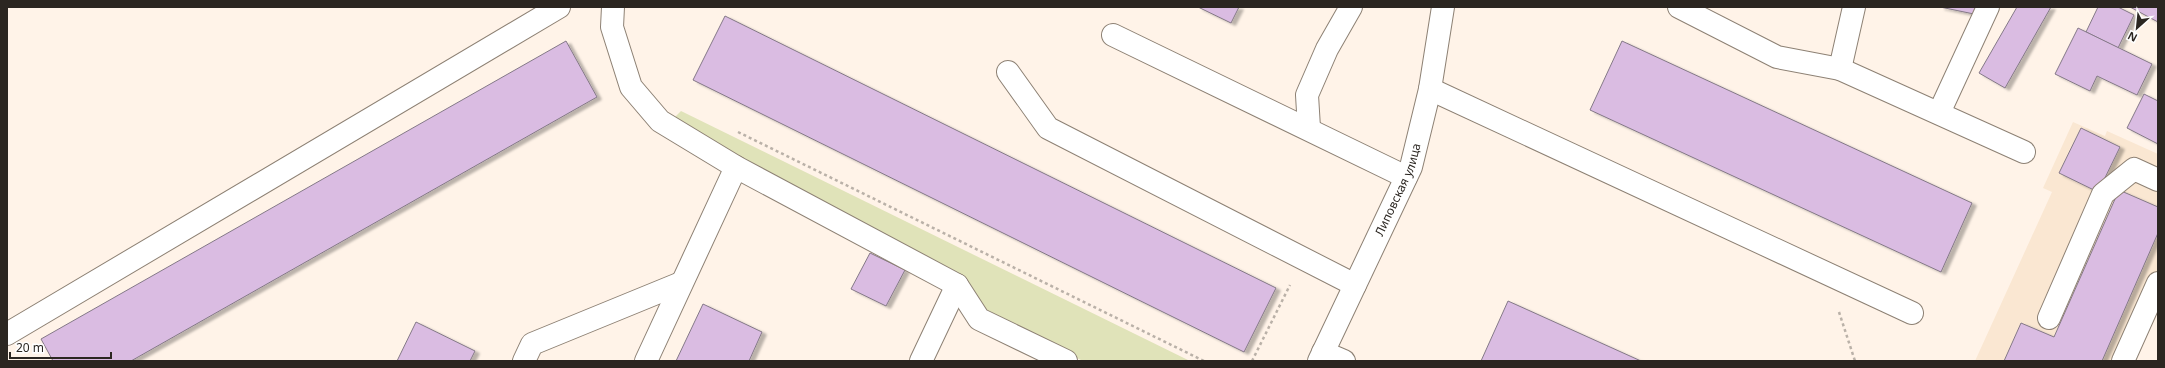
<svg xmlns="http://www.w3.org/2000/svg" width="2165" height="368" viewBox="0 0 2165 368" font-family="'Noto Sans',sans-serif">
<defs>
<filter id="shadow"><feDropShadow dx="4.5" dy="2.5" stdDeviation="1" flood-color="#0004"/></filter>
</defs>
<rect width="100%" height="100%" fill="#fff3e8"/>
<!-- built -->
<path fill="#fae7d2" d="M 2073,122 L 2105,136 L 2107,131 L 2158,154 L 2158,305 L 2133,361 L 1975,361 L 2052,192 L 2043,188 Z"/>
<!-- green -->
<path fill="#e0e3b9" d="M 681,111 L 1190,361 L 1083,361 L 985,314 L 671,121 Z"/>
<!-- building -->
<g fill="#dabce2" stroke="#847987" filter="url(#shadow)">
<path d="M 1198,7 L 1239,7 L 1231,23 Z"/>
<path d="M 1940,7 L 1976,7 L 1974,14 Z"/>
<path d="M 2017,7 L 2051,7 L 2005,88 L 1979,73 Z"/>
<path d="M 2098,7 L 2118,7 L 2134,15 L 2118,48 L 2086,32 Z"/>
<path d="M 2130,7 L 2158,7 L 2158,22 Z"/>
<path d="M 725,16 L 1276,288 L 1244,352 L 693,80 Z"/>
<path d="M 2078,28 L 2152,64 L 2137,95 L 2097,76 L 2090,91 L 2055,74 Z"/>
<path d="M 566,41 L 597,97 L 131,361 L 53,361 L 41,339 Z"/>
<path d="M 1622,41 L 1972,203 L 1941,272 L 1590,110 Z"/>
<path d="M 2144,94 L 2158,101 L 2158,144 L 2127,128 Z"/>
<path d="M 2081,128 L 2120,147 L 2098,192 L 2059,173 Z"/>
<path d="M 2119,190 L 2158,207 L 2158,233 L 2102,361 L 2004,361 L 2021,323 L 2054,337 Z"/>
<path d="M 870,253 L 905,270 L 886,306 L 851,289 Z"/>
<path d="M 1508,301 L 1641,361 L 1481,361 Z"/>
<path d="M 703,304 L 762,332 L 749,361 L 676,361 Z"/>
<path d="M 416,322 L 475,351 L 470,361 L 397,361 Z"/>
</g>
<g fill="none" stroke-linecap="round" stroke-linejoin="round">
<!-- minor casing -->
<g stroke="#8d8174" stroke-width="24">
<g id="minor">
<path d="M 613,7 L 612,27 L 631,87 L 660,121 L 736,167 L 957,285 L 979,319 L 1066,361"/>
<path d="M 1679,7 L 1777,57 L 1840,69 L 2024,152"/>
<path d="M 1113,35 L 1406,177"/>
<path d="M 1840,69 L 1854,7"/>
<path d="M 1008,72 L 1048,128 L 1355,285"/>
<path d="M 1430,89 L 1912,313"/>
<path d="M 1939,113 L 1988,7"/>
<path d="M 1309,128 L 1307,95 L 1327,49 L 1351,7"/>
<path d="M 2049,318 L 2103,194 L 2134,169 L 2158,180"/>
<path d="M 7,334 L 559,7"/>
<path d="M 1323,352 L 1344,361"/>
<path d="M 524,361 L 532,344 L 681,283"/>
<path d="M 646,361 L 736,167"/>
<path d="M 921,361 L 957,285"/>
<path id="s1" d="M 1319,361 L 1411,167 L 1430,89 L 1443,7"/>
<path d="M 2123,361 L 2158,283"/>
</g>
</g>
<!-- path -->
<g stroke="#bab1a8" stroke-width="2.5" stroke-dasharray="3 3" stroke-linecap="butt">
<path d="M 738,132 L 1204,361"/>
<path d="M 1839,312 L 1855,361"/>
<path d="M 1252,361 L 1290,285"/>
</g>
<!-- minor -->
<use href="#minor" stroke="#fff" stroke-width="22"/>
</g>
<g text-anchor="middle" stroke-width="3.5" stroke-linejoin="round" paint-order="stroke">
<!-- street labels -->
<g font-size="12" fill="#2b2621" stroke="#fff">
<text dy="4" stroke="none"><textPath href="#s1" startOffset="189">Липовская улица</textPath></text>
</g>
</g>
<!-- border -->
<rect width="2165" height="368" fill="none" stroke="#2b2621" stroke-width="16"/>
<!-- north arrow -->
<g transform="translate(2137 28) rotate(207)" stroke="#ffffff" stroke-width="3" paint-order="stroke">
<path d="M0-3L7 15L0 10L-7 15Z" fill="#2b2621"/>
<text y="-6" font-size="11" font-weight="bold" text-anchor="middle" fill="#2b2621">N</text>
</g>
<!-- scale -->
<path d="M10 352v6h101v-6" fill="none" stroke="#2b2621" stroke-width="2"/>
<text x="16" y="352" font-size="12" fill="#2b2621" stroke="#ffffff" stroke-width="3" paint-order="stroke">20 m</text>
</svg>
